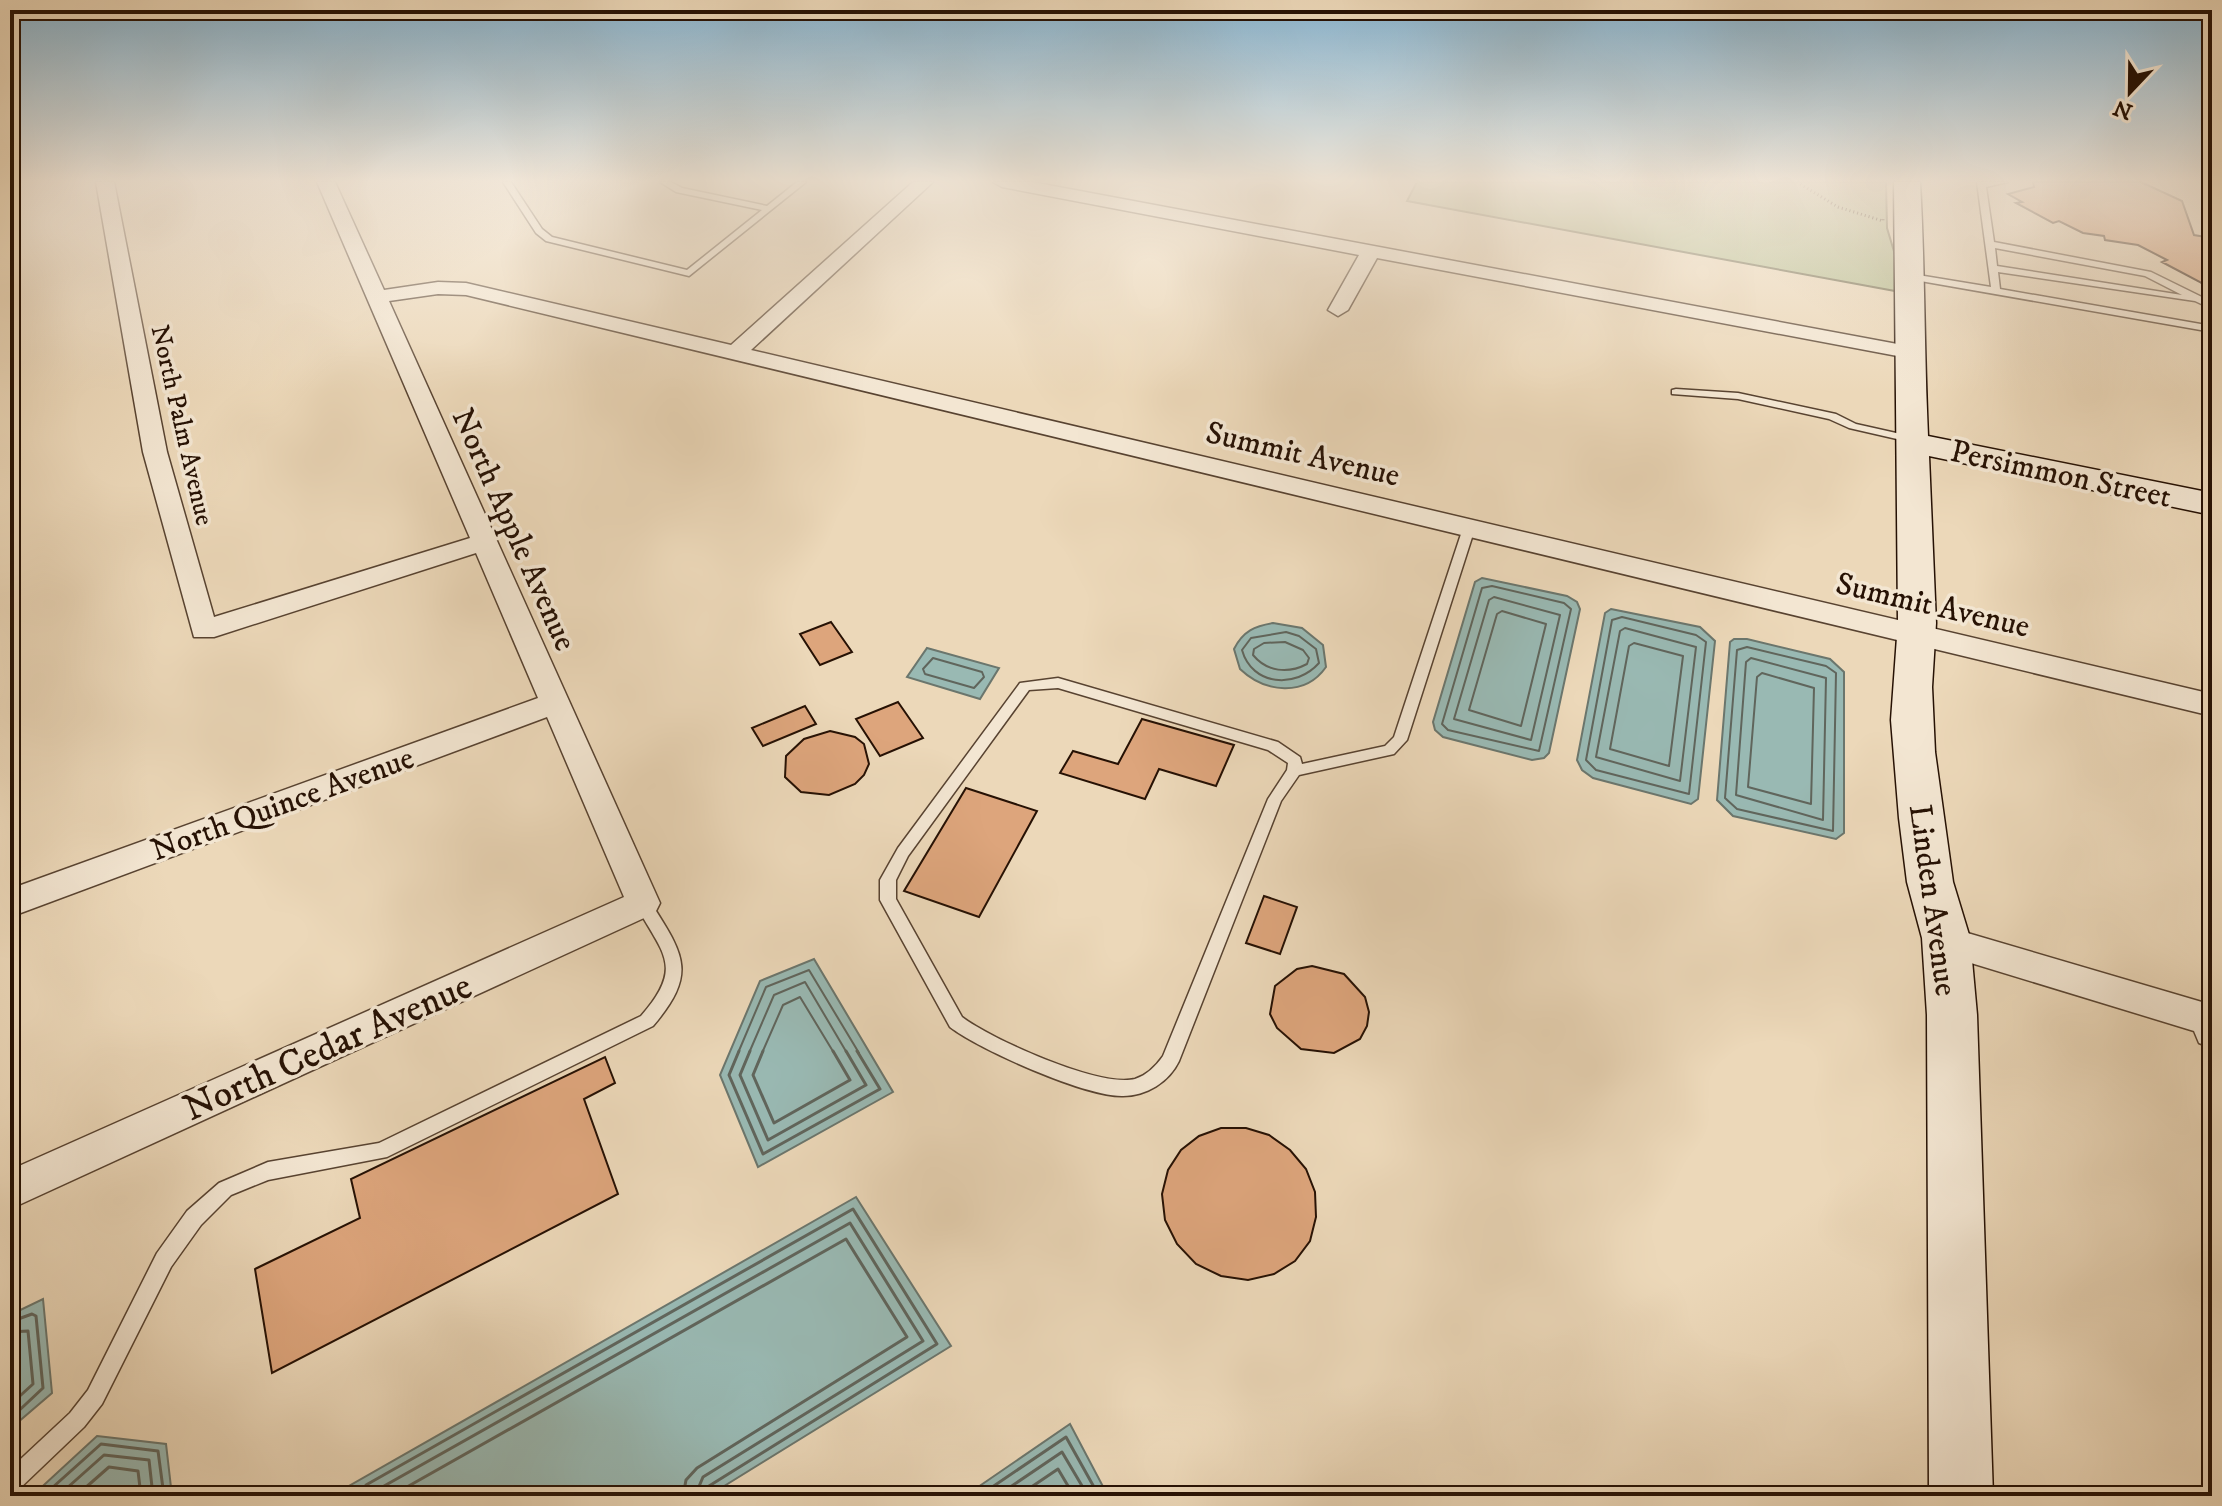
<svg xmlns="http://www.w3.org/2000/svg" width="2222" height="1506" viewBox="0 0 2222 1506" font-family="'IM FELL DW Pica',serif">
<rect width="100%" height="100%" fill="#ecd8b9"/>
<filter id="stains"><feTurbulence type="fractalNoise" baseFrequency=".0025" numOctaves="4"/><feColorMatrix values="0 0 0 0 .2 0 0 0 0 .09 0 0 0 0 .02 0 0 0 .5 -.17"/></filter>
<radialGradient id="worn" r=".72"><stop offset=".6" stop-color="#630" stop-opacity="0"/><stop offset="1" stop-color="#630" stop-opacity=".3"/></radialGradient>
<!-- green -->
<path fill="#b6bf90" stroke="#6e684a" stroke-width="2" d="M 1417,182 L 1886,182 L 1887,228 L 1896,258 L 1895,291 L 1407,201 Z"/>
<!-- water -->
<g fill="#99b9b3" stroke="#6b766d" stroke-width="2">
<path d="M 1482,578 L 1567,596 L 1577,602 L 1580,609 L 1549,753 L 1544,758 L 1532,760 L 1443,737 L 1435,730 L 1433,722 L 1475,582 Z"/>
<path d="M 1611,609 L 1700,627 L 1715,641 L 1698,799 L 1691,804 L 1593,778 L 1582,770 L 1577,760 L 1605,613 Z"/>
<path d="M 1273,623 L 1302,628 L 1323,645 L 1326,667 C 1305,697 1265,693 1240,669 L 1234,649 C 1243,631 1255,626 1273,623 Z"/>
<path d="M 1734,639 L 1747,639 L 1830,659 L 1844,672 L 1844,833 L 1836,839 L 1733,816 L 1717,800 L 1730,642 Z"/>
<path d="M 927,648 L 999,668 L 980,699 L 907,677 Z"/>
<path d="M 814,959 L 893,1092 L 758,1167 L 720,1075 L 760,981 Z"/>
<path d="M 856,1197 L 951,1346 L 708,1496 L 360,1496 L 349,1486 Z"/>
<path d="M 43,1299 L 52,1393 L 10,1429 L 10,1315 Z"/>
<path d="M 1070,1424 L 1108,1496 L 965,1496 Z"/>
<path d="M 97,1436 L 166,1444 L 172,1496 L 32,1496 Z"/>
</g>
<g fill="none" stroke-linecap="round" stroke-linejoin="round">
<!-- shore-far1 -->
<g stroke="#60655c" stroke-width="2">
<path d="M 1492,586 L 1564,603 L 1571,609 L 1539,751 L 1448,730 L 1442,724 L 1482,588 Z"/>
<path d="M 1494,597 L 1560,615 L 1531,740 L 1454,719 L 1489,600 Z"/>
<path d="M 1502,611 L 1546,624 L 1521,726 L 1469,710 L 1497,614 Z"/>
<path d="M 1622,617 L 1696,635 L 1706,642 L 1689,794 L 1596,770 L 1586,760 L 1612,620 Z"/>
<path d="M 1625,628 L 1696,647 L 1680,781 L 1596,757 L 1620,631 Z"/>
<path d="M 1286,632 L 1299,636 L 1316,649 L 1319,663 C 1296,689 1252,686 1242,650 L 1251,638 Z"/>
<path d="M 1285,642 L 1303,650 L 1309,658 L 1307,664 C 1288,674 1267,672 1253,655 L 1254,649 L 1264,643 Z"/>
<path d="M 1634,643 L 1683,656 L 1669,766 L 1610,749 L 1629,646 Z"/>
<path d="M 1747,647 L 1826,666 L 1836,673 L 1833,831 L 1737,809 L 1725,798 L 1737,650 Z"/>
<path d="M 933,658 L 982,672 L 984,677 L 974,688 L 925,674 L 923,669 Z"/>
<path d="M 1751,658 L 1826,678 L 1823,820 L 1736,795 L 1746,662 Z"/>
<path d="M 1762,673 L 1814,688 L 1811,804 L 1748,787 L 1757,677 Z"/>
<path d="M 738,1053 L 766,987 L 809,970 L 859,1053"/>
<path d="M 749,1053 L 774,995 L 805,982 L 847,1053"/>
<path d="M 762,1053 L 783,1005 L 800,997 L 834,1053"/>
</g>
<!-- shore -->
<g stroke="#60655c" stroke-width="3">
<path d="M 739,1051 L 729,1075 L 763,1154 L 880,1089 L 857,1051"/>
<path d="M 750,1051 L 740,1075 L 768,1140 L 866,1085 L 846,1051"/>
<path d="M 763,1051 L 753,1075 L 774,1123 L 850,1080 L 833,1051"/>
<path d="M 10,1322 L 32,1314 L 36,1316 L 43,1388 L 10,1419"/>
<path d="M 10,1332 L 28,1331 L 33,1384 L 10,1405"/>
<path d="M 43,1496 L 101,1444 L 158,1451 L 164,1496"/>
<path d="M 58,1496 L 104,1455 L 149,1460 L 153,1496"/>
<path d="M 76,1496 L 109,1467 L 138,1471 L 141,1496"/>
<path d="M 365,1496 L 366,1485 L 853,1209 L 937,1344 L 709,1486 L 705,1496"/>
<path d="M 375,1496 L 377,1490 L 850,1223 L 923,1341 L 703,1477 L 695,1496"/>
<path d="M 391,1496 L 846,1239 L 907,1337 L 697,1468 L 686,1480 L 683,1496"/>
<path d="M 979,1496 L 1066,1437 L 1099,1496"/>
<path d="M 997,1496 L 1062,1452 L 1088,1496"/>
<path d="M 1018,1496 L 1058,1469 L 1074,1496"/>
</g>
</g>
<!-- building -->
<g fill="#dda57c" stroke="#261104" stroke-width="2">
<path d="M 2033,182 L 2141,182 L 2182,201 L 2194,235 L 2212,238 L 2212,294 L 2204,290 L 2209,289 L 2200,282 L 2162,262 L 2167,260 L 2138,245 L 2105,240 L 2104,236 L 2083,233 L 2059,221 L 2053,223 L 2016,203 L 2022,202 L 2008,194 L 2034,187 Z"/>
<path d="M 831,622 L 852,652 L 820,665 L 800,634 Z"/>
<path d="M 898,702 L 923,738 L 880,756 L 856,719 Z"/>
<path d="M 805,706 L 816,724 L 763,746 L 752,728 Z"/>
<path d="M 1142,719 L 1234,745 L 1216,786 L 1159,769 L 1145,799 L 1060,773 L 1073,751 L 1118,764 Z"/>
<path d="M 830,731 L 855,737 L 864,744 L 869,764 L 864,775 L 855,784 L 829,795 L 801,792 L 785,777 L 786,756 L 804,739 Z"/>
<path d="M 966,788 L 1037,811 L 979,917 L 904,891 Z"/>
<path d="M 1264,896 L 1297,907 L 1280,954 L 1246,943 Z"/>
<path d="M 1312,966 L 1344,974 L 1365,997 L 1369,1012 L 1367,1026 L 1360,1039 L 1334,1053 L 1301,1049 L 1277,1028 L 1270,1014 L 1275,986 L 1297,969 Z"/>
<path d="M 605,1057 L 615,1083 L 584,1099 L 618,1194 L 272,1373 L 255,1269 L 360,1218 L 351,1179 Z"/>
<path d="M 1221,1128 L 1246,1128 L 1269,1135 L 1290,1150 L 1306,1169 L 1315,1192 L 1316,1217 L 1310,1241 L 1295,1261 L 1274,1274 L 1248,1280 L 1221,1276 L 1196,1264 L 1177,1244 L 1165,1220 L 1162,1194 L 1168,1170 L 1181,1150 L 1199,1136 Z"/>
</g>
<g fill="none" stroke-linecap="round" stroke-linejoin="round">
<!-- lane casing -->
<g stroke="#584331" stroke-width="3">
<g id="lane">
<path d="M 503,182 L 511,182 L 542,229 L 552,237 L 687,270 L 762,210 L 676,192 L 660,182 L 671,182 L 682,188 L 767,206 L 797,182 L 806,182 L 689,276 L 546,241 L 536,233 Z"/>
<path d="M 1977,182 L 2008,182 L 1986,187 L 1994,242 L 2151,272 L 2212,302 L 2212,309 L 2195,301 L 1998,272 L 2000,289 L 2212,326 L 2212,332 L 1909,279 L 1907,277 L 1912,274 L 1991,287 ZM 1995,248 L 2145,276 L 2182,295 L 1997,266 Z"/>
<path d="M 1676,389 L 1738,393 L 1836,414 L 1856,424 L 1914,437 L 1915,439 L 1910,442 L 1849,428 L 1829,419 L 1738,399 L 1672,394 L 1672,390 Z"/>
<path d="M 1469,524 L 1475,528 L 1407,740 L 1394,754 L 1299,775 L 1281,801 L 1179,1061 C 1169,1082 1146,1096 1123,1096 C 1086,1097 980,1050 950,1027 L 880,900 L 880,880 L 898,848 L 1020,683 L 1058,678 L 1278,742 L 1300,757 L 1302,764 L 1385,746 L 1394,737 L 1463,528 ZM 1058,688 L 1268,750 L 1288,763 L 1287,770 L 1268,799 L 1163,1056 C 1156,1066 1147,1075 1135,1079 C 1099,1088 991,1039 962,1017 L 896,899 L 896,880 L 908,856 L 1029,690 Z"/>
<path d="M 643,897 L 648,898 C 682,953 700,971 653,1026 L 387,1157 L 268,1180 L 231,1195 L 201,1225 L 171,1267 L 102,1404 L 84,1427 L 17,1491 L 10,1495 L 10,1469 L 70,1413 L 88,1390 L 157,1253 L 187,1211 L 219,1183 L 268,1162 L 379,1143 L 641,1016 C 686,965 661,953 635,903 L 638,898 Z"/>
</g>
</g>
<!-- street casing -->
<g stroke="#584331" stroke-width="3">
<g id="street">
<path d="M 96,182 L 114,182 L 167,452 L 214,617 L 470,538 L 317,182 L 335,182 L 384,290 L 438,282 L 466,283 L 731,345 L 913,182 L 933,182 L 751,350 L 2212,694 L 2212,716 L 466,295 L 438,294 L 389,301 L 660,903 L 655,913 L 10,1209 L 10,1170 L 624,897 L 547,717 L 10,917 L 10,889 L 538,698 L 476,553 L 214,637 L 194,637 L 143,452 Z"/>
<path d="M 993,182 L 1032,182 L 1908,346 L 1919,352 L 1908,358 L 1377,258 L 1348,310 L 1338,316 L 1328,310 L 1359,255 L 1002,187 Z"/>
<path d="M 1947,927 L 2212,1005 L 2212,1048 L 2199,1043 L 2194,1031 L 1935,952 L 1930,942 L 1935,932 Z"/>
</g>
</g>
<!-- secondary casing -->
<g stroke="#261104" stroke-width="3">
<path id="secondary" d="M 1894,182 L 1920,182 C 1925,267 1924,351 1928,436 L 2212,493 L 2212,515 L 1929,456 L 1936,623 L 1932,687 L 1935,752 L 1953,882 L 1970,938 L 1977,1015 L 1993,1496 L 1929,1496 L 1927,1015 L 1922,938 L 1907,882 L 1899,818 L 1891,720 L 1898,623 Z"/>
</g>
<!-- path -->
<path stroke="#261104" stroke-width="3" stroke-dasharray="1 3" stroke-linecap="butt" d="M 1797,182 L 1838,207 L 1883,221 L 1883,218"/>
<!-- lane -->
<use href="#lane" fill="#f3e6d2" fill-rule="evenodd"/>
<!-- street -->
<use href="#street" fill="#f3e6d2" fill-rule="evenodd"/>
<!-- secondary -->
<use href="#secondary" fill="#f3e6d2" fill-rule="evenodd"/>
</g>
<!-- sky -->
<linearGradient id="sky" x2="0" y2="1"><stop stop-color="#88b6d3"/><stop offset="0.46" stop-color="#f6ede0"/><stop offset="1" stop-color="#f6ede0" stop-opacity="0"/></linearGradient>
<rect width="2222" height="393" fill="url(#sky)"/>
<g text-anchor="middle" stroke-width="7" stroke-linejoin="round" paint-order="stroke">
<!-- far-street labels -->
<g font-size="26" fill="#261104" stroke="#f3e6d2">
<text transform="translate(183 425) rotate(77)" y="9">North Palm Avenue</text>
</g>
<!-- street labels -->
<g font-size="32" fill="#261104" stroke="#f3e6d2">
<text transform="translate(1303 453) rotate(13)" y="11">Summit Avenue</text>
<text transform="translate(2061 473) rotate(12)" y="11">Persimmon Street</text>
<text transform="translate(515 529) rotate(66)" y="11">North Apple Avenue</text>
<text transform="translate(1933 604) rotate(13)" y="11">Summit Avenue</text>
<text transform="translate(282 803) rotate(-20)" y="11">North Quince Avenue</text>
<text transform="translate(1934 900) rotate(82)" y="11">Linden Avenue</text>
</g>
<!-- near-street labels -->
<g font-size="38" fill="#261104" stroke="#f3e6d2">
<text transform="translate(327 1046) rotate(-24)" y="13">North Cedar Avenue</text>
</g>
</g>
<!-- margin -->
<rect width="2222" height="1506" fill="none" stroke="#ecd8b9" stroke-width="40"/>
<rect x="12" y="12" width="2198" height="1482" fill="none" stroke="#261104" stroke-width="4"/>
<rect x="20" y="20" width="2182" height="1466" fill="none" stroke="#261104" stroke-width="2"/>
<!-- north arrow -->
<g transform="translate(2130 92) rotate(202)" stroke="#f3e6d2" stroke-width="6" paint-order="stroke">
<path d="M0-6L14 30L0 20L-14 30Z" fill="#261104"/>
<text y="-12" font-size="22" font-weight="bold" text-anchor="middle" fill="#261104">N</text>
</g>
<rect width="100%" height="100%" filter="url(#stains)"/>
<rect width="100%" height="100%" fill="url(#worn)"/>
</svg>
